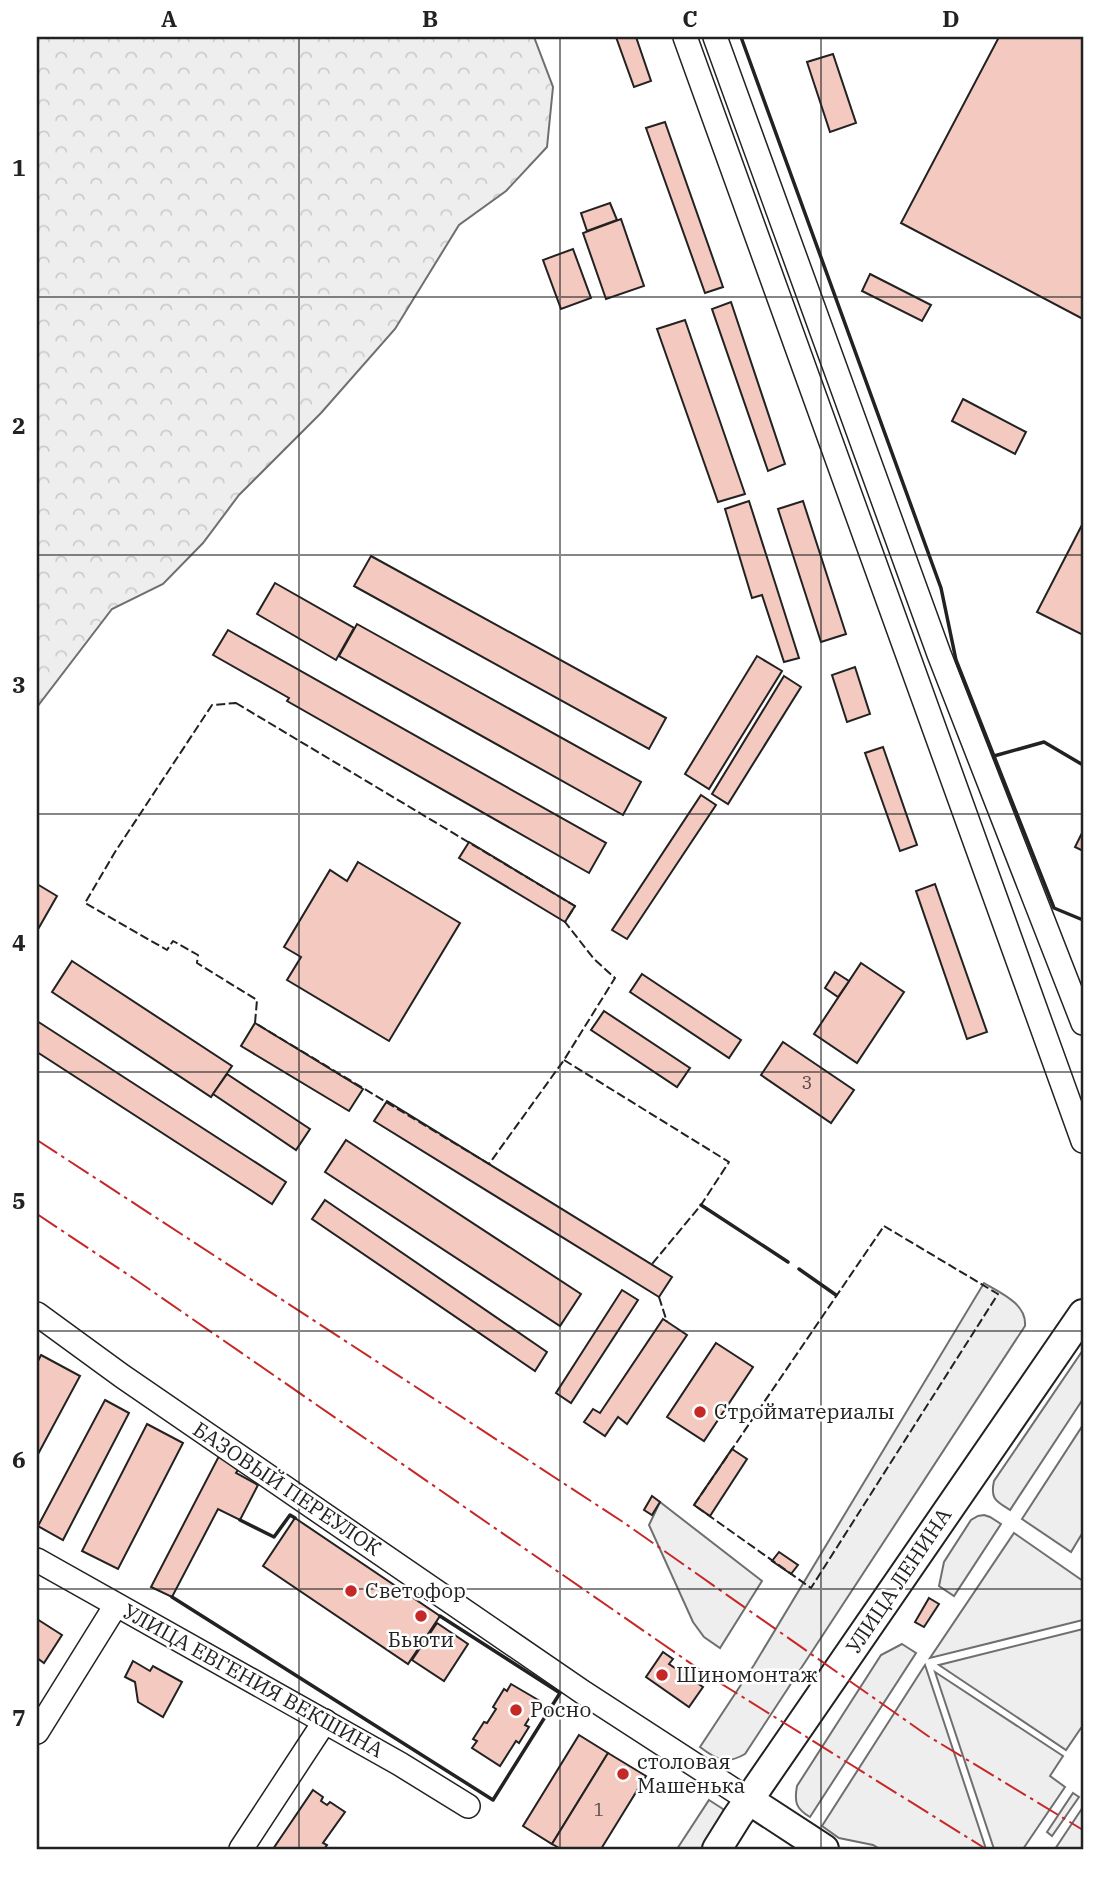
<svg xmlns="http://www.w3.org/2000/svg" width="1120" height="1886" viewBox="0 0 1120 1886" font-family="'IBM Plex Serif',serif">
<defs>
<pattern id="forest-crowns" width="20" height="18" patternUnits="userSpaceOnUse" patternTransform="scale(1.75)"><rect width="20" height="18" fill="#eee"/><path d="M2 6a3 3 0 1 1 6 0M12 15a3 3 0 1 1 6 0" fill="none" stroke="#ccc"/></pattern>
</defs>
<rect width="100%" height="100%" fill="#fff"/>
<!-- grass -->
<g fill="#eee" stroke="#6f6f6f" stroke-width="2">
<path d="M 984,1283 C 1001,1293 1027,1304 1025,1326 L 745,1754 C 726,1765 717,1760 700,1747 L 754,1665 Z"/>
<path d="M 1083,1350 L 1083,1399 L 1010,1510 C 996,1501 990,1499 994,1481 Z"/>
<path d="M 1083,1425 L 1083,1532 L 1071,1552 L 1022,1519 Z"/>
<path d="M 660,1502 L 762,1581 L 720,1648 L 704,1637 L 693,1622 L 649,1525 Z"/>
<path d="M 984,1515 L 990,1517 L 1001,1524 L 954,1596 L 939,1586 L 944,1562 L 971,1520 L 978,1516 Z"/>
<path d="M 1014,1533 L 1083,1581 L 1083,1620 L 930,1658 Z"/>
<path d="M 1083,1629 L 1083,1729 L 1081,1728 L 1066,1750 L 939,1665 Z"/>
<path d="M 902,1644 L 916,1653 L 810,1817 C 796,1809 794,1802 797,1786 L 881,1655 Z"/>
<path d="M 925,1665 L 986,1849 L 880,1849 L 873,1845 L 839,1838 L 822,1826 Z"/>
<path d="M 935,1672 L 1063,1756 L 1050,1776 L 1065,1787 L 1023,1849 L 994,1849 Z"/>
<path d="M 1073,1793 L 1079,1797 L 1052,1836 L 1047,1832 Z"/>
<path d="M 709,1800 L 723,1809 L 725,1818 L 704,1849 L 677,1849 Z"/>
<path d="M 1083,1807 L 1083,1849 L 1055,1849 Z"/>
</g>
<!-- forest -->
<path fill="url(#forest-crowns)" stroke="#6f6f6f" stroke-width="2" d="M 37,37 L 534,37 L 553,87 L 547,147 L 506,191 L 459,225 L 395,329 L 321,413 L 239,495 L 203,543 L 163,584 L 112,609 L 37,707 Z"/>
<!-- building -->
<g fill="#f3c9c0" stroke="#222" stroke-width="2">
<path d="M 616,37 L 636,37 L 651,81 L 634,87 Z"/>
<path d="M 999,37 L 1083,37 L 1083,319 L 901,223 Z"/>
<path d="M 833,54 L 856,123 L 830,132 L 807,62 Z"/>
<path d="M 665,122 L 723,287 L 705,293 L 646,128 Z"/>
<path d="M 610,203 L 617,220 L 587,231 L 581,213 Z"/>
<path d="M 621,219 L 644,286 L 606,299 L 583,233 Z"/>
<path d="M 573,249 L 591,298 L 561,309 L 543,260 Z"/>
<path d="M 870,274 L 931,305 L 922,321 L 862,291 Z"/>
<path d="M 731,302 L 785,464 L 768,471 L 712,309 Z"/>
<path d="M 685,320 L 745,494 L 718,502 L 657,329 Z"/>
<path d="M 963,399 L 1026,432 L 1015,454 L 952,421 Z"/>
<path d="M 749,501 L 799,658 L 784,662 L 762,595 L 752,598 L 725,509 Z"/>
<path d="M 803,501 L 846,634 L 821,642 L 778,509 Z"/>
<path d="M 1083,523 L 1083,635 L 1037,612 Z"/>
<path d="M 371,556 L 666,718 L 649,749 L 354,586 Z"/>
<path d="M 275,583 L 354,628 L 336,660 L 257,614 Z"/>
<path d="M 357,624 L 641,782 L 623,815 L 339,656 Z"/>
<path d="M 228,630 L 606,843 L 589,873 L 287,701 L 289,698 L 213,655 Z"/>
<path d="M 757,656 L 782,671 L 709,789 L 685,774 Z"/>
<path d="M 855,667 L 870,714 L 847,722 L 832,675 Z"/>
<path d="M 784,676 L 801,687 L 728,804 L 712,794 Z"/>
<path d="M 883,747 L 917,845 L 900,851 L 865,753 Z"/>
<path d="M 701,795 L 716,805 L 627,939 L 612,930 Z"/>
<path d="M 1083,831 L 1083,851 L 1075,847 Z"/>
<path d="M 469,842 L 575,906 L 565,922 L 459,858 Z"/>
<path d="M 358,862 L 460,923 L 389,1041 L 287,980 L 301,957 L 284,947 L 330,870 L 347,881 Z"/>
<path d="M 37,884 L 57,896 L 37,931 Z"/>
<path d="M 935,884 L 987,1032 L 967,1039 L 916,891 Z"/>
<path d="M 72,961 L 232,1066 L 211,1097 L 52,992 Z"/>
<path d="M 861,963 L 904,992 L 857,1063 L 814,1034 Z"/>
<path d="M 835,972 L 849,981 L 838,997 L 825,988 Z"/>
<path d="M 642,974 L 741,1040 L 729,1058 L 630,992 Z"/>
<path d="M 604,1011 L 690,1068 L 677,1087 L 591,1030 Z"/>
<path d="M 37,1021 L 286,1182 L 272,1204 L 37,1052 Z"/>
<path d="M 255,1023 L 363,1089 L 349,1111 L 241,1046 Z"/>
<path d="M 783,1042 L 854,1090 L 831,1123 L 761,1075 Z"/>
<path d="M 227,1074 L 310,1129 L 296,1150 L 213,1094 Z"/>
<path d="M 387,1101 L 672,1277 L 659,1297 L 374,1121 Z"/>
<path d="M 346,1140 L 581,1294 L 560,1326 L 325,1172 Z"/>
<path d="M 325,1200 L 547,1352 L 535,1371 L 312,1219 Z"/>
<path d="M 622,1290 L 638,1300 L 571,1403 L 556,1393 Z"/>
<path d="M 663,1319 L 687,1335 L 627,1424 L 618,1417 L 605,1436 L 584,1422 L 593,1409 L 600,1413 Z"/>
<path d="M 716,1343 L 753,1367 L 704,1441 L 667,1417 Z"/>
<path d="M 41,1355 L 80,1376 L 37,1456 L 37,1363 Z"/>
<path d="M 105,1400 L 129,1413 L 63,1540 L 38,1526 Z"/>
<path d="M 147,1424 L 183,1443 L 118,1569 L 82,1551 Z"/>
<path d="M 732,1449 L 747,1459 L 710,1516 L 694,1505 Z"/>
<path d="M 219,1456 L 240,1467 L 236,1473 L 258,1485 L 240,1520 L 218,1509 L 172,1597 L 151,1587 Z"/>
<path d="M 652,1496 L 660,1502 L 652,1515 L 644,1510 Z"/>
<path d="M 295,1518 L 440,1616 L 408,1664 L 263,1566 Z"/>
<path d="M 779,1552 L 798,1565 L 791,1574 L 772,1561 Z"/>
<path d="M 929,1598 L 939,1604 L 924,1627 L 915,1622 Z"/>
<path d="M 37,1619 L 62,1635 L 44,1663 L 37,1658 Z"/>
<path d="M 437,1623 L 468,1644 L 444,1681 L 412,1660 Z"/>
<path d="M 663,1652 L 673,1659 L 669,1664 L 703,1687 L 689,1707 L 646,1677 Z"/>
<path d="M 133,1661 L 150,1671 L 153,1666 L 182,1682 L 163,1717 L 138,1702 L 135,1682 L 125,1677 Z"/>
<path d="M 511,1684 L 540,1701 L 525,1725 L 529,1727 L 519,1743 L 516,1741 L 500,1766 L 472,1748 L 477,1741 L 473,1739 L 484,1722 L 487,1723 L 496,1709 L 493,1707 L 504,1689 L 507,1691 Z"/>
<path d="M 579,1735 L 608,1753 L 552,1844 L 523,1826 Z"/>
<path d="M 608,1753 L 646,1776 L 601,1849 L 561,1849 L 552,1844 Z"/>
<path d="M 313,1790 L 323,1797 L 321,1801 L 327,1805 L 330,1802 L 345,1812 L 323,1843 L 327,1845 L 324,1849 L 273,1849 Z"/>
</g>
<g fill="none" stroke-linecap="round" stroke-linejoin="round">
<!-- minor casing -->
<g stroke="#222" stroke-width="26">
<g id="minor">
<path d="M 685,37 L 1083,1141"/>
<path d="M 715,37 L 939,654 L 1083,1023"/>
<path d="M 37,1314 L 122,1376 L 584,1693 L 749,1800"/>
<path d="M 37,1560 L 400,1764 L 468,1806"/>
<path d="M 37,1732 L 116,1605"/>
<path d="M 241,1849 L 325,1721"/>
</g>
</g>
<!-- major casing -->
<g stroke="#222" stroke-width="32">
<g id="major">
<path d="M 749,1800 L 824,1849"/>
<path d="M 717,1849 L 737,1817 L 1083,1314"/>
</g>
</g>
<!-- minor -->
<use href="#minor" stroke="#fff" stroke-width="23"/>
<!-- major -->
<use href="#major" stroke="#fff" stroke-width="28"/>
<!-- fence -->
<g stroke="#222" stroke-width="2" stroke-dasharray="9 3.5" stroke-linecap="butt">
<path d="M 236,703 L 575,906 L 565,922 L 594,959 L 615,978 L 564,1060 L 489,1164 L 255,1023 L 257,1000 L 197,963 L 198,955 L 173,941 L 167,950 L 85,903 L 115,852 L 212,705 Z"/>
<path d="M 564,1060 L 729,1162 L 701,1205 L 652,1264"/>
<path d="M 884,1226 L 998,1294 L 811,1588 L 694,1505 Z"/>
<path d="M 659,1297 L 667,1322"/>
</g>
<!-- wall -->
<g stroke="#222" stroke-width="3.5">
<path d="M 741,37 L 941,588 L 956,660 L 1054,908 L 1083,920"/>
<path d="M 994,756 L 1044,742 L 1083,765"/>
<path d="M 701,1205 L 788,1262"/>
<path d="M 799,1269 L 836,1295"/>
<path d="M 240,1520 L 274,1537 L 290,1515 L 295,1518"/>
<path d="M 172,1597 L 493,1800 L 560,1693 L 440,1616"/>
</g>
<!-- power -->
<g stroke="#c62828" stroke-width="2" stroke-dasharray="24 5 3.5 5" stroke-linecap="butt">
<path d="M 37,1140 L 623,1522 L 928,1736 L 1083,1830"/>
<path d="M 37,1214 L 136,1280 L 709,1676 L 986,1849"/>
</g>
</g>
<!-- grid -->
<path fill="none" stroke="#222" stroke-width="2" stroke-opacity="0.55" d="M 299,37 L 299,1849M 560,37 L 560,1849M 821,37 L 821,1849M 37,297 L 1083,297M 37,555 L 1083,555M 37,814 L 1083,814M 37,1072 L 1083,1072M 37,1331 L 1083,1331M 37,1589 L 1083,1589"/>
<!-- markers -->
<g fill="#c62828" stroke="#fff" stroke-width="2.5">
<circle cx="700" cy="1412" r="7"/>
<circle cx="351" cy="1591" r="7"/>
<circle cx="421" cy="1616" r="7"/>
<circle cx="662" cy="1675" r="7"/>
<circle cx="516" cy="1710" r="7"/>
<circle cx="623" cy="1774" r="7"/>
</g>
<g text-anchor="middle" stroke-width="5" stroke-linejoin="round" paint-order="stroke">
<!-- number labels -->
<g font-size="18" fill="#564c4a">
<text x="807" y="1089">3</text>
<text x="599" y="1816">1</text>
</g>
<!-- poi labels -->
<g font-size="21" fill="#222" stroke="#fff" text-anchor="start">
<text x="714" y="1419">Стройматериалы</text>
<text x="365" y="1598">Светофор</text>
<text x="421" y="1647" text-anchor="middle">Бьюти</text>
<text x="676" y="1682">Шиномонтаж</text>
<text x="530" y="1717">Росно</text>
<text x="637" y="1769">cтоловая<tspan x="637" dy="24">Машенька</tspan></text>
</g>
<!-- street labels -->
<g font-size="21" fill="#222" stroke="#fff">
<text transform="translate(287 1489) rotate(34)" y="7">БАЗОВЫЙ ПЕРЕУЛОК</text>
<text transform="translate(899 1581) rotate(-56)" y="7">УЛИЦА ЛЕНИНА</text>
<text transform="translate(253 1681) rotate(29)" y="7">УЛИЦА ЕВГЕНИЯ ВЕКШИНА</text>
</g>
</g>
<!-- border -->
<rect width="1120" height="1886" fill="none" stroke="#ffffff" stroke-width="77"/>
<rect x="38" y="38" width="1044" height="1810" fill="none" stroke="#222" stroke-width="2.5"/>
<g font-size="23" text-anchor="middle" font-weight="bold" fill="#222">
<text x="169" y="27">A</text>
<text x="430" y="27">B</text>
<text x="690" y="27">C</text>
<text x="951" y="27">D</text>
<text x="19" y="176">1</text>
<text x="19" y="434">2</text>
<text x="19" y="693">3</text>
<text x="19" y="951">4</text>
<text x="19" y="1209">5</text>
<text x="19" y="1468">6</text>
<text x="19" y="1726">7</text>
</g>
</svg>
